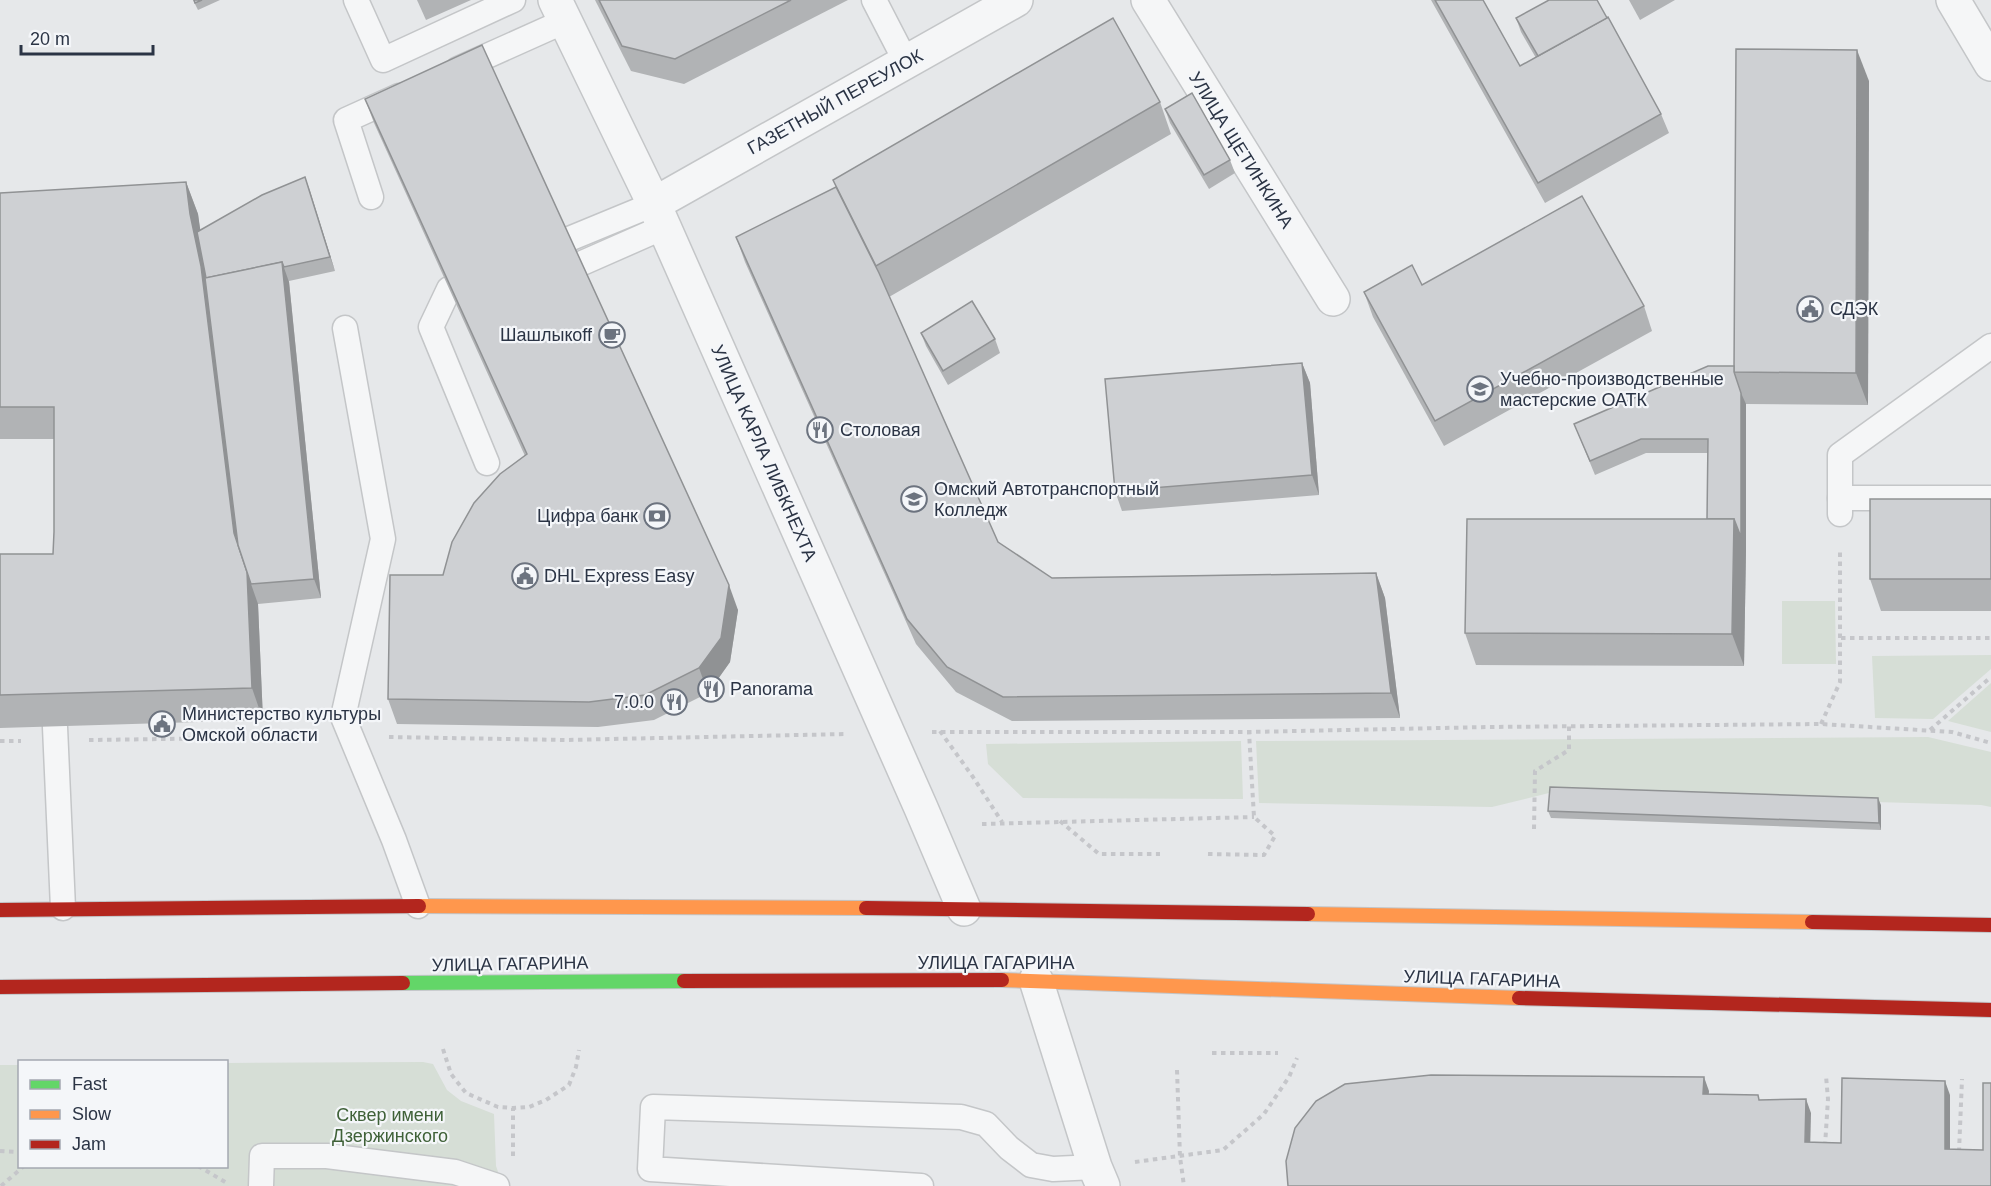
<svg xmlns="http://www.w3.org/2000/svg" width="1991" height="1186" viewBox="0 0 1991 1186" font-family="Arial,sans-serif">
<rect width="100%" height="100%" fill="#e6e8ea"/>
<!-- green -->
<g fill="#d6ded6">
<path d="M 1782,601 L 1835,601 L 1836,664 L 1782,664 Z"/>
<path d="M 1991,655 L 1991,669 L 1933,719 L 1875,718 L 1872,656 Z"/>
<path d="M 1991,683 L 1991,732 L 1948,721 Z"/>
<path d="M 1928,737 L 1991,752 L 1991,807 L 1981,805 L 1549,793 L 1492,807 L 1259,803 L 1256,741 Z"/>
<path d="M 1241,741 L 1243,799 L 1023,798 L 988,764 L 986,744 Z"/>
<path d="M 423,1062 L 433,1064 L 447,1090 L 461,1101 L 494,1114 L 496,1166 L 503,1186 L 0,1186 L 0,1065 L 19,1065 L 20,1166 L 226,1166 L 227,1063 Z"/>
</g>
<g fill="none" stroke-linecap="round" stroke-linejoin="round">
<!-- lane casing -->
<g stroke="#c4c6c8" stroke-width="27">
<g id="lane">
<path d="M 356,0 L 383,60 L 513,0"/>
<path d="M 874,0 L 906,62"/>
<path d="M 458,69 L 565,21"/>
<path d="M 371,197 L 346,120 L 399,96"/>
<path d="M 569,239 L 654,204"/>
<path d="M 580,264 L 664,227"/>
<path d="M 449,289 L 431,327 L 487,463"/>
<path d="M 345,328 L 383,539 L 343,717 L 394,840 L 418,906"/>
<path d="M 1840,498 L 1991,498"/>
<path d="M 1840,514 L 1840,455 L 1991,346"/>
<path d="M 55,727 L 63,908"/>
<path d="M 261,1186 L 262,1156 L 327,1156 L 455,1172 L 497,1186"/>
<path d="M 921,1186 L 650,1169 L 653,1107 L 961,1117 L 986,1124 L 1009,1148 L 1031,1165 L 1053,1169 L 1095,1167"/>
</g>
</g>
<!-- street casing -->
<g stroke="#c4c6c8" stroke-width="36">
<g id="street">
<path d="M 555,0 L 654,204 L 921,808 L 964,909"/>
<path d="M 1148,0 L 1333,299"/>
<path d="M 1953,0 L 1991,64"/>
<path d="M 654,204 L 1016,0"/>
<path d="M 1036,980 L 1095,1167 L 1103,1186"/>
</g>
</g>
<!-- fast casing -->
<g stroke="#c2c5c8" stroke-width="16">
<path id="fast" d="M 403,983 L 684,981"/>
</g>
<!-- slow casing -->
<g stroke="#c2c5c8" stroke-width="16">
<g id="slow">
<path d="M 419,906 L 866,908"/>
<path d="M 1308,914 L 1812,922"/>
<path d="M 1002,980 L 1519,998"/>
</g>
</g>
<!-- jam casing -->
<g stroke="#c2c5c8" stroke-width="16">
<g id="jam">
<path d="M 866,908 L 1308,914"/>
<path d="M 0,910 L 419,906"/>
<path d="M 1812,922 L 1991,925"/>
<path d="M 684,981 L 1002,980"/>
<path d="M 0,987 L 403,983"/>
<path d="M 1519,998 L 1991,1010"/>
</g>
</g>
<!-- path -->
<g stroke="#c5c6ca" stroke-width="4" stroke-dasharray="4.5 4.5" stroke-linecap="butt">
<path d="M 1841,638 L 1991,638"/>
<path d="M 1821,724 L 1840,682 L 1840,549"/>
<path d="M 1930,730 L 1991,677"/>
<path d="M 940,731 L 973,777 L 1002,822"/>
<path d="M 932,732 L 1249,732 L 1489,727 L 1821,724 L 1952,732 L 1991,743"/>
<path d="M 389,737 L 565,740 L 846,734"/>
<path d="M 89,740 L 312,737"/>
<path d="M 0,741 L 21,741"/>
<path d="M 1060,821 L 1099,854 L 1160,854"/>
<path d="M 982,824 L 1254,817"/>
<path d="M 1534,829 L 1535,771 L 1569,750 L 1569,726"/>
<path d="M 1208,854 L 1264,855 L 1275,836 L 1254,817 L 1249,732"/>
<path d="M 443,1049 L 451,1074 L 466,1093 L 498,1107 L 513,1108 L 529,1107 L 546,1100 L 569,1085 L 576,1067 L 579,1050"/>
<path d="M 1212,1053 L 1278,1053"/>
<path d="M 1177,1070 L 1180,1157 L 1184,1186"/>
<path d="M 1825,1146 L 1828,1099 L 1826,1076"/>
<path d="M 0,1151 L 20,1152"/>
<path d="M 1959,1152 L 1962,1079"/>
<path d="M 513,1156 L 513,1108"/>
<path d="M 1135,1162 L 1223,1150 L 1264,1114 L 1289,1077 L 1297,1058"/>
<path d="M 198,1166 L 227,1183"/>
<path d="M 1,1186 L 24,1166"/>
</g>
<!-- lane -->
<use href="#lane" stroke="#f5f6f7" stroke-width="24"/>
<!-- street -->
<use href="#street" stroke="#f5f6f7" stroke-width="33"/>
<!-- fast -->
<use href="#fast" stroke="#63d668" stroke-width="14"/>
<!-- slow -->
<use href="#slow" stroke="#ff974d" stroke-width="14"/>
<!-- jam -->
<use href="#jam" stroke="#b3261e" stroke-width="14"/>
</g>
<!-- wall -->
<g fill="#b1b3b5">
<path d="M 193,0 L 220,0 L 198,10 Z"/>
<path d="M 417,0 L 471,0 L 426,20 Z"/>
<path d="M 595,0 L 848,0 L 684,84 L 631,71 Z"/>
<path d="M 1431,0 L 1483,0 L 1520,66 L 1536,58 L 1521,32 L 1516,18 L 1661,114 L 1669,133 L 1545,203 Z"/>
<path d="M 1629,0 L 1675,0 L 1640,20 Z"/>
<path d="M 1869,81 L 1868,405 L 1746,404 L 1746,551 L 1744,666 L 1476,665 L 1465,633 L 1707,519 L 1708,453 L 1646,453 L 1595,475 L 1574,424 L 1734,366 Z"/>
<path d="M 365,99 L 738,610 L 730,662 L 708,693 L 654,720 L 598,727 L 397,724 L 388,699 L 443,575 L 525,456 L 374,123 Z"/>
<path d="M 1160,102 L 1171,134 L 889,297 L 998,542 L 1052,578 L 1376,573 L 1385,598 L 1400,718 L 1012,721 L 956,692 L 916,644 L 745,262 L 736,237 L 836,187 L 833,180 Z"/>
<path d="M 1165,109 L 1230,160 L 1235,173 L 1209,189 L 1170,123 Z"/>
<path d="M 305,177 L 335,271 L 289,281 L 321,598 L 258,604 L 263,720 L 0,728 L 0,554 L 53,554 L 54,532 L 54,439 L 0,439 L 0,193 L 186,182 L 198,214 L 200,230 Z"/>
<path d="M 1422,285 L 1644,306 L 1652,331 L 1444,446 L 1373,317 L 1364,292 Z"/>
<path d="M 921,333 L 995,339 L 1000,353 L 948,385 L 926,346 Z"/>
<path d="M 1302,363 L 1310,383 L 1319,495 L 1122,511 L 1115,491 Z"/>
<path d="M 1991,499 L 1991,611 L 1881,611 L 1870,579 Z"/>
<path d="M 1881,805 L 1881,830 L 1551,818 L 1548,811 Z"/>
</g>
<!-- shaded-wall -->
<g fill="#909294">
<path d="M 1857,50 L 1869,81 L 1868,405 L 1856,373 Z"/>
<path d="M 305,177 L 310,191 L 335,271 L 330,257 Z"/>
<path d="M 186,182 L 198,214 L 251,584 L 258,604 L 263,720 L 252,688 L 234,533 Z"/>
<path d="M 282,262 L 289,282 L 321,598 L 314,579 Z"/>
<path d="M 1302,363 L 1310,383 L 1319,495 L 1312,475 Z"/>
<path d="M 1741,393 L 1746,404 L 1746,551 L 1744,666 L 1732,634 L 1734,519 Z"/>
<path d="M 1376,573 L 1385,598 L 1400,718 L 1391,693 Z"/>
<path d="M 729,585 L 738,610 L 730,662 L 708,693 L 699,668 Z"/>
<path d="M 1878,798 L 1881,805 L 1881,830 L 1879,823 Z"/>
<path d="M 1704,1077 L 1709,1091 L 1708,1108 L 1703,1094 Z"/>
<path d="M 1945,1081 L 1950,1095 L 1950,1163 L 1945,1149 Z"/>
<path d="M 1806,1099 L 1811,1113 L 1810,1155 L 1805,1142 Z"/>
</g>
<!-- building -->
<g fill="#ced0d3" stroke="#909294" stroke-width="1.5">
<path d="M 194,0 L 202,0 L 195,3 Z"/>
<path d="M 599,0 L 791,0 L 675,59 L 622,46 Z"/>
<path d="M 1435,0 L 1483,0 L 1520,66 L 1608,17 L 1661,114 L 1538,183 Z"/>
<path d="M 1549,0 L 1597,0 L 1607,18 L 1538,56 L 1516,18 Z"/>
<path d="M 1113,18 L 1160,102 L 876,266 L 833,180 Z"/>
<path d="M 482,45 L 729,585 L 721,638 L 702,664 L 699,668 L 645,695 L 589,702 L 388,699 L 390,575 L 443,575 L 452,542 L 474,503 L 500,474 L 527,454 L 365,99 Z"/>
<path d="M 1736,49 L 1857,50 L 1856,373 L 1734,372 Z"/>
<path d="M 1192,93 L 1230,160 L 1204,175 L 1165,109 Z"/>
<path d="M 305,177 L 330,257 L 284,267 L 282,262 L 206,278 L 197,232 L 262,195 Z"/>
<path d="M 186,182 L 190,214 L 201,266 L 234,533 L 247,572 L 252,688 L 0,695 L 0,554 L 53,554 L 54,532 L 54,407 L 0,407 L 0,193 Z"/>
<path d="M 836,187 L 879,273 L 998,542 L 1052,578 L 1376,573 L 1391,693 L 1003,697 L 947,667 L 907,619 L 736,237 Z"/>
<path d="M 1582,196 L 1644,306 L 1435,421 L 1364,292 L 1412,265 L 1422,285 Z"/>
<path d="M 282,262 L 314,579 L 251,584 L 238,545 L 205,278 Z"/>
<path d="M 972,301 L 995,339 L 943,371 L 921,333 Z"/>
<path d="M 1302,363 L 1312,475 L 1115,491 L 1105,379 Z"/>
<path d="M 1708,366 L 1734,366 L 1734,372 L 1741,393 L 1741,537 L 1734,519 L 1707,519 L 1708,439 L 1641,439 L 1590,461 L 1574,424 Z"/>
<rect x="1870" y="499" width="121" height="80"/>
<path d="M 1467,519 L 1734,519 L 1732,634 L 1465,633 Z"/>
<path d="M 1550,787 L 1878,798 L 1879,823 L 1548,811 Z"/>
<path d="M 1431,1075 L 1704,1077 L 1703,1094 L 1758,1095 L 1759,1100 L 1806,1099 L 1805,1142 L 1841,1143 L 1842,1078 L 1945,1081 L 1945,1149 L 1983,1150 L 1983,1083 L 1991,1083 L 1991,1186 L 1288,1186 L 1286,1161 L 1295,1128 L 1316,1101 L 1345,1084 Z"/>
</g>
<!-- icons -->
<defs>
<g id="civic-ring" transform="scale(1.35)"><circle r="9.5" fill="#f4f6f9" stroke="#6c737f" stroke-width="1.5"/><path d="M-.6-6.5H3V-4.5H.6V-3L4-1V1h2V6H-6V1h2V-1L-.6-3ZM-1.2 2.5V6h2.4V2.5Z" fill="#6c737f"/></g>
<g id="cafe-ring" transform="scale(1.35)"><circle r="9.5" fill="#f4f6f9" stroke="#6c737f" stroke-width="1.5"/><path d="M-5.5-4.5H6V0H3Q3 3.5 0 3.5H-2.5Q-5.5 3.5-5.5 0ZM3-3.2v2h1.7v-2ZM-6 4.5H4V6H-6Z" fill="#6c737f"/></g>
<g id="university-ring" transform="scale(1.35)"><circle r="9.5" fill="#f4f6f9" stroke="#6c737f" stroke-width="1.5"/><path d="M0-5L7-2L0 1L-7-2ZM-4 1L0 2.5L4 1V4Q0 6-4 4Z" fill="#6c737f"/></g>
<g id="restaurant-ring" transform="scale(1.35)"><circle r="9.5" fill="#f4f6f9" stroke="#6c737f" stroke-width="1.5"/><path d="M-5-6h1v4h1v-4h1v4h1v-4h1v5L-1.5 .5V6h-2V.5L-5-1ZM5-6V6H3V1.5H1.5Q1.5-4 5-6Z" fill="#6c737f"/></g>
<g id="bank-ring" transform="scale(1.35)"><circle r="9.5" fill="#f4f6f9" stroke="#6c737f" stroke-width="1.5"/><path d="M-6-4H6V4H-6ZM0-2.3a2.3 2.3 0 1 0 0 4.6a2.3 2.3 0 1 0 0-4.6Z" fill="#6c737f"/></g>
</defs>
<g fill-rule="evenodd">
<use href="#civic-ring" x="1810" y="309"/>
<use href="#cafe-ring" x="612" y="335"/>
<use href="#university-ring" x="1480" y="389"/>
<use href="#restaurant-ring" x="820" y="430"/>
<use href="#university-ring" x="914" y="499"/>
<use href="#bank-ring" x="657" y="516"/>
<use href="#civic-ring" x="525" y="576"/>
<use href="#restaurant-ring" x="711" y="689"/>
<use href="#restaurant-ring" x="674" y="702"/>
<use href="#civic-ring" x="162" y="724"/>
</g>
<g text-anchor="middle" stroke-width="4.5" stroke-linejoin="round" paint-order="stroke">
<!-- street labels -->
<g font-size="18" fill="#2b3445" stroke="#f4f6f9">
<text transform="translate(835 102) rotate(-29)" y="6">ГАЗЕТНЫЙ ПЕРЕУЛОК</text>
<text transform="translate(1241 150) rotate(58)" y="6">УЛИЦА ЩЕТИНКИНА</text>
<text transform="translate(764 453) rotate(66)" y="6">УЛИЦА КАРЛА ЛИБКНЕХТА</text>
<text x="996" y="969">УЛИЦА ГАГАРИНА</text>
<text transform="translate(510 964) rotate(-1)" y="6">УЛИЦА ГАГАРИНА</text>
<text transform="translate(1482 979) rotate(2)" y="6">УЛИЦА ГАГАРИНА</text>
</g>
<!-- poi labels -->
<g font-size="18" fill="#2b3445" stroke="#f4f6f9" text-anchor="start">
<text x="1830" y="315">СДЭК</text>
<text x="592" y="341" text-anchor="end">Шашлыкoff</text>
<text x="1500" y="385">Учебно-производственные<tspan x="1500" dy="21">мастерские ОАТК</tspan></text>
<text x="840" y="436">Столовая</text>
<text x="934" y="495">Омский Автотранспортный<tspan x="934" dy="21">Колледж</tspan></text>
<text x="638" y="522" text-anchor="end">Цифра банк</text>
<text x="544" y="582">DHL Express Easy</text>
<text x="730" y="695">Panorama</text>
<text x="654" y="708" text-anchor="end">7.0.0</text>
<text x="182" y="720">Министерство культуры<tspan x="182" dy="21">Омской области</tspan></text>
</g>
<!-- park labels -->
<g font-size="18" fill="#3f6138" stroke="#f4f6f9">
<text x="390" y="1121">Сквер имени<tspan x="390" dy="21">Дзержинского</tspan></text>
</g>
</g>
<!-- legend -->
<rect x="18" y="1060" width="210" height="108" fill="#f4f6f9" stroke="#a4a8b1" stroke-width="1.5"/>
<rect x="30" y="1080" width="30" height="9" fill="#63d668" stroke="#a4a8b1" stroke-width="1.5"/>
<text x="72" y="1090" font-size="18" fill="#2b3445">Fast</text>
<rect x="30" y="1110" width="30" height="9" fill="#ff974d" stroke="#a4a8b1" stroke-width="1.5"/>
<text x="72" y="1120" font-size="18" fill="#2b3445">Slow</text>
<rect x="30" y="1140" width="30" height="9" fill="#b3261e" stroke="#a4a8b1" stroke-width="1.5"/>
<text x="72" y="1150" font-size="18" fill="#2b3445">Jam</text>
<!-- scale -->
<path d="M21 45v9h132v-9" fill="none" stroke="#2b3445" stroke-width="3"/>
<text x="30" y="45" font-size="18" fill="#2b3445" stroke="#f4f6f9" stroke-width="4.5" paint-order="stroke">20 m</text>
</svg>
